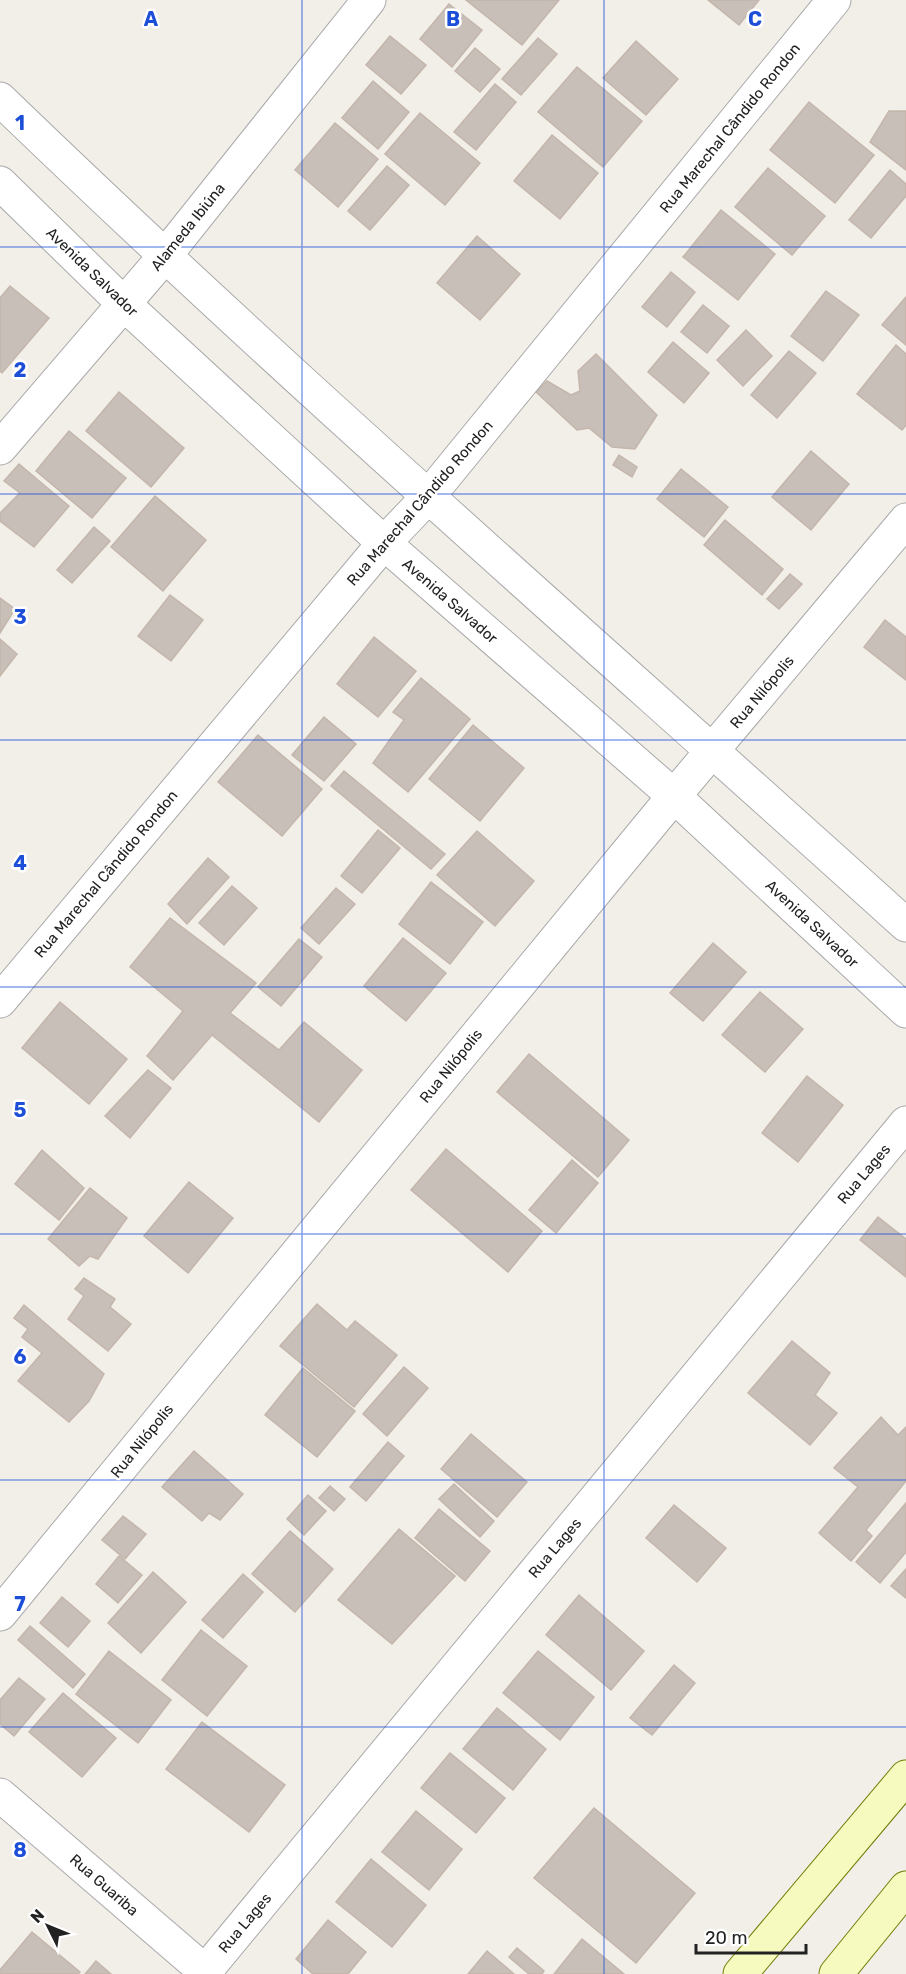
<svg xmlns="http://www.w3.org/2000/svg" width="906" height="1974" viewBox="0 0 906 1974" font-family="Rubik,sans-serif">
<rect width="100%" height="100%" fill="#f2efe9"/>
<!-- building -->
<g fill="#c7bfb8" stroke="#c4b6ab" stroke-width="1.5">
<path d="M 466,0 L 559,0 L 522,45 Z"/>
<path d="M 708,0 L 759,0 L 739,25 Z"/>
<path d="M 449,4 L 482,30 L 452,67 L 420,39 Z"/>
<path d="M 390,36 L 426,65 L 401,94 L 366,65 Z"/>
<path d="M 538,38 L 557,54 L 521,95 L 502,79 Z"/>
<path d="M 636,41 L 678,79 L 646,115 L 603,78 Z"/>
<path d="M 475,48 L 500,69 L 480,92 L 455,71 Z"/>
<path d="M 577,67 L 642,121 L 603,167 L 538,112 Z"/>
<path d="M 373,81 L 409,112 L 378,149 L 342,118 Z"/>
<path d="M 495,84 L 516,102 L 476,150 L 454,132 Z"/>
<path d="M 809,102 L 874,155 L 835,203 L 770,150 Z"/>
<path d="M 889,111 L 906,111 L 906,170 L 870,142 Z"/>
<path d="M 420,113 L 480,163 L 445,205 L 385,154 Z"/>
<path d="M 335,123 L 378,159 L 338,207 L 295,170 Z"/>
<path d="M 552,135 L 598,173 L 560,219 L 514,181 Z"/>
<path d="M 387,166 L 409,185 L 370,230 L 348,211 Z"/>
<path d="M 768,168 L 825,216 L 792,255 L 735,207 Z"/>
<path d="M 890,170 L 906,184 L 906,196 L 871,238 L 849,220 Z"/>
<path d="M 721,210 L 775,254 L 738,300 L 683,257 Z"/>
<path d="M 477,236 L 520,274 L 480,320 L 437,283 Z"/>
<path d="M 671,272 L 695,292 L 667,327 L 642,307 Z"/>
<path d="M 10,286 L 49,318 L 2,373 L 0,371 L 0,298 Z"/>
<path d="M 826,291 L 859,315 L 823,361 L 791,336 Z"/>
<path d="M 906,297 L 906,345 L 882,325 Z"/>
<path d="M 703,305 L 729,326 L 707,353 L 681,332 Z"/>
<path d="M 746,330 L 772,356 L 743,386 L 717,360 Z"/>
<path d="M 673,342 L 709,373 L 684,403 L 648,372 Z"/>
<path d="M 896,345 L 906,354 L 906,425 L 902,430 L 857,394 Z"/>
<path d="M 789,351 L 816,373 L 777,418 L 751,395 Z"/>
<path d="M 596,354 L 657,415 L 635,449 L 612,447 L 589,428 L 577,430 L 536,392 L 547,381 L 571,395 L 580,391 L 578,371 Z"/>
<path d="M 119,392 L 184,448 L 151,487 L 86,431 Z"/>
<path d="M 69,431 L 126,478 L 92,518 L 36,471 Z"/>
<path d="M 811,451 L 849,484 L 811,530 L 772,497 Z"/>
<path d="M 619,455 L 637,467 L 632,477 L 613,465 Z"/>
<path d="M 19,464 L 69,506 L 34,547 L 0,521 L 0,513 L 20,493 L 4,481 Z"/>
<path d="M 681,469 L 728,507 L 704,537 L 657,499 Z"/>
<path d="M 155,496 L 206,540 L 163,591 L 111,547 Z"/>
<path d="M 725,520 L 783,569 L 762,595 L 704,545 Z"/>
<path d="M 94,527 L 110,541 L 72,583 L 57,570 Z"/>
<path d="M 790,574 L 802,584 L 779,609 L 767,599 Z"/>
<path d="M 170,595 L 203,620 L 171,661 L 138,636 Z"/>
<path d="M 0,598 L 15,609 L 0,633 Z"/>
<path d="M 885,620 L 906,637 L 906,680 L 864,647 Z"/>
<path d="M 374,637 L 416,671 L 378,717 L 337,684 Z"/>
<path d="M 0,639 L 17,654 L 0,676 Z"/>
<path d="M 421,678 L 470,719 L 408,792 L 373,763 L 404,720 L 393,712 Z"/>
<path d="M 324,717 L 356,744 L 324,781 L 292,755 Z"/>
<path d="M 473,725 L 524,768 L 480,821 L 429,779 Z"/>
<path d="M 258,735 L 322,789 L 282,836 L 218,782 Z"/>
<path d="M 344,771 L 445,854 L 431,869 L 331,786 Z"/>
<path d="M 378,830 L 400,848 L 362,893 L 341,876 Z"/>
<path d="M 477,831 L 534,881 L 495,926 L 437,875 Z"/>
<path d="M 208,858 L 229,877 L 187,924 L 168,904 Z"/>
<path d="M 431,882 L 483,922 L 450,964 L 399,924 Z"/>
<path d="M 232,886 L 257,908 L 224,945 L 199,923 Z"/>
<path d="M 336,888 L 355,904 L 319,944 L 301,928 Z"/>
<path d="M 170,918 L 256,983 L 230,1013 L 279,1050 L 304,1022 L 362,1070 L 319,1122 L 212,1035 L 173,1080 L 147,1056 L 183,1011 L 130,967 Z"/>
<path d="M 403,938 L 446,973 L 406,1021 L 364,986 Z"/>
<path d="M 299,939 L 322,957 L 281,1006 L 258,987 Z"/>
<path d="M 713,943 L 746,972 L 703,1021 L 670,993 Z"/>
<path d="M 760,992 L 803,1029 L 765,1072 L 722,1035 Z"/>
<path d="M 60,1002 L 127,1059 L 89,1104 L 22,1048 Z"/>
<path d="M 529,1054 L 629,1140 L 598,1177 L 497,1092 Z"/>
<path d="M 148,1070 L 171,1088 L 130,1138 L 105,1116 Z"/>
<path d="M 807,1076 L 843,1105 L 798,1162 L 762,1133 Z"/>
<path d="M 446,1149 L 542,1231 L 508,1272 L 411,1190 Z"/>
<path d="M 42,1150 L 84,1188 L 59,1220 L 15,1184 Z"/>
<path d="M 572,1160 L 598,1183 L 556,1233 L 529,1210 Z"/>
<path d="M 189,1182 L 233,1218 L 188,1273 L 144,1236 Z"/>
<path d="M 90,1188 L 127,1218 L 98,1259 L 90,1256 L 79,1266 L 48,1239 Z"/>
<path d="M 878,1217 L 906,1239 L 906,1277 L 860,1240 Z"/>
<path d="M 84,1278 L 115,1299 L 110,1307 L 131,1324 L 108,1351 L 68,1319 L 84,1296 L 75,1289 Z"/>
<path d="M 317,1304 L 347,1330 L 355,1321 L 397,1355 L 354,1407 L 280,1346 Z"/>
<path d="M 24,1305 L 104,1374 L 89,1401 L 69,1422 L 18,1381 L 42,1353 L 22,1337 L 28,1329 L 14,1318 Z"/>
<path d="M 792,1341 L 830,1373 L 815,1395 L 837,1413 L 810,1445 L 748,1393 Z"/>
<path d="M 404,1367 L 428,1388 L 387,1436 L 363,1414 Z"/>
<path d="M 303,1368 L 355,1411 L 317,1457 L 265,1415 Z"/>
<path d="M 881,1417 L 898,1435 L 906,1427 L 906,1481 L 866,1530 L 872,1536 L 851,1561 L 819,1533 L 858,1487 L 834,1468 Z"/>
<path d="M 471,1434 L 527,1482 L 497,1517 L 441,1469 Z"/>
<path d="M 388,1442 L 404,1456 L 366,1501 L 350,1487 Z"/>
<path d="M 194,1451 L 243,1494 L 220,1520 L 209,1513 L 202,1521 L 162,1487 Z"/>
<path d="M 454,1484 L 494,1521 L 480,1537 L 439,1499 Z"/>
<path d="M 330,1486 L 345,1499 L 334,1511 L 319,1498 Z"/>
<path d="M 308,1495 L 326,1511 L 304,1535 L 287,1519 Z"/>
<path d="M 906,1503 L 906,1552 L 880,1583 L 856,1562 Z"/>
<path d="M 674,1505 L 726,1548 L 697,1582 L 646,1538 Z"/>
<path d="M 439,1509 L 490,1551 L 465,1581 L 415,1538 Z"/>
<path d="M 123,1516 L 146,1534 L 125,1559 L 102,1540 Z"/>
<path d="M 399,1529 L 455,1576 L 392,1644 L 338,1600 Z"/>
<path d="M 290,1531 L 333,1569 L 295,1612 L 252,1574 Z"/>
<path d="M 119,1556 L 142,1575 L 118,1603 L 96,1584 Z"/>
<path d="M 906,1569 L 906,1598 L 891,1586 Z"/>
<path d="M 153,1572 L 186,1602 L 141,1653 L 108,1623 Z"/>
<path d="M 243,1574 L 263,1592 L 223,1638 L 202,1620 Z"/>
<path d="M 579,1595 L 644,1651 L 611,1690 L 546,1635 Z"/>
<path d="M 62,1597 L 90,1621 L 68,1647 L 40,1623 Z"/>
<path d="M 30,1626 L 85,1674 L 73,1688 L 18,1640 Z"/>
<path d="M 201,1630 L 247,1666 L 207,1716 L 162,1680 Z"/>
<path d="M 109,1651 L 171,1700 L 138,1743 L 76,1694 Z"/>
<path d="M 538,1651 L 594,1697 L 560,1740 L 503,1693 Z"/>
<path d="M 674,1665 L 695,1683 L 652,1735 L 630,1718 Z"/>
<path d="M 19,1678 L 45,1699 L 14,1736 L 0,1724 L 0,1700 Z"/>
<path d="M 63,1693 L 116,1738 L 82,1777 L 29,1732 Z"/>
<path d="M 497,1708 L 546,1749 L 513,1790 L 463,1749 Z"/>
<path d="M 202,1722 L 285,1785 L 249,1832 L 166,1769 Z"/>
<path d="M 450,1753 L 505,1798 L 476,1833 L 421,1788 Z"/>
<path d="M 594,1808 L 695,1893 L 636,1963 L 534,1878 Z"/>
<path d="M 416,1811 L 462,1849 L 429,1890 L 382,1852 Z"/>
<path d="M 371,1859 L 426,1905 L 392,1947 L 336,1902 Z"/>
<path d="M 328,1920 L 366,1952 L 348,1974 L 313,1974 L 296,1959 Z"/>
<path d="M 32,1932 L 80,1972 L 78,1974 L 0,1974 L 0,1970 Z"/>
<path d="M 582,1939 L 624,1974 L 554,1974 Z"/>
<path d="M 517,1948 L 544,1971 L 542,1974 L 529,1974 L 509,1957 Z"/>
<path d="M 487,1951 L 514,1974 L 468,1974 Z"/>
<path d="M 96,1961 L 111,1974 L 85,1974 Z"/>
</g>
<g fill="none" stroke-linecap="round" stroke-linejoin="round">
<!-- minor casing -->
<g stroke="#a9a9a9" stroke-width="35">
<g id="minor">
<path d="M 0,99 C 294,383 603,651 906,925"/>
<path d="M 0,183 L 123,303 L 384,543 L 674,796 L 906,1011"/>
<path d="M 0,448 L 164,257 L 369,0"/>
<path d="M 0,1001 L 384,543 L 427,498 L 834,0"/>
<path d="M 0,1614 L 674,796 L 906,520"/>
<path d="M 0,1795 L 208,1974"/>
<path d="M 203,1974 L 906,1123"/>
</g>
</g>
<!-- secondary casing -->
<g stroke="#707d05" stroke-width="35">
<g id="secondary">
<path d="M 740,1974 L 906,1777"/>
<path d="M 836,1974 L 906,1888"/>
</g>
</g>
<!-- minor -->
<use href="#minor" stroke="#fff" stroke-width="33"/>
<!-- secondary -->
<use href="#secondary" stroke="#f7fabf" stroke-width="33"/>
</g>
<!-- grid -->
<path fill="none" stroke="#1d4ed8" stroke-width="1.5" stroke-opacity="0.55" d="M 302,0 L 302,1974M 604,0 L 604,1974M 0,247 L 906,247M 0,494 L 906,494M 0,740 L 906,740M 0,987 L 906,987M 0,1234 L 906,1234M 0,1480 L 906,1480M 0,1727 L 906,1727"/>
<g text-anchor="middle" stroke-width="5" stroke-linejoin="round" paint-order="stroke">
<!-- street labels -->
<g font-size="15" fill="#222" stroke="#fff">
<text transform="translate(730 128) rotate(-51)" y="5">Rua Marechal Cândido Rondon</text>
<text transform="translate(188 227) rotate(-51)" y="5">Alameda Ibiúna</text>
<text transform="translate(92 272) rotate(44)" y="5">Avenida Salvador</text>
<text transform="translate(420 503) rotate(-49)" y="5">Rua Marechal Cândido Rondon</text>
<text transform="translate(450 601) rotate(41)" y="5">Avenida Salvador</text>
<text transform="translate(762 692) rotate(-50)" y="5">Rua Nilópolis</text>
<text transform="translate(106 874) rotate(-50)" y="5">Rua Marechal Cândido Rondon</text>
<text transform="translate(812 924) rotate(43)" y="5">Avenida Salvador</text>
<text transform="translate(451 1066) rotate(-51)" y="5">Rua Nilópolis</text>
<text transform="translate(864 1174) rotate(-50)" y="5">Rua Lages</text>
<text transform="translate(142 1441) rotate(-51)" y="5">Rua Nilópolis</text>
<text transform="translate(555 1548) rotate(-50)" y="5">Rua Lages</text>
<text transform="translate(104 1885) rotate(41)" y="5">Rua Guariba</text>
<text transform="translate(245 1923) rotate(-50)" y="5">Rua Lages</text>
</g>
</g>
<g font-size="20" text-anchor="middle" font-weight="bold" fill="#1d4ed8" stroke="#fff" stroke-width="5" stroke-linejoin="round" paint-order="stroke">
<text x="151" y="26">A</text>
<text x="453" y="26">B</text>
<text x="755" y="26">C</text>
<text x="20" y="130">1</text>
<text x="20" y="377">2</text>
<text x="20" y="624">3</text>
<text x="20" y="870">4</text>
<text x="20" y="1117">5</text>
<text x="20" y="1364">6</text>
<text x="20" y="1611">7</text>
<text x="20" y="1857">8</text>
</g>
<!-- north arrow -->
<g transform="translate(48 1926) rotate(313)" stroke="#ffffff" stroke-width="4.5" paint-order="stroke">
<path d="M0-4.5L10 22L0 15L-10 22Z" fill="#222222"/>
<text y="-9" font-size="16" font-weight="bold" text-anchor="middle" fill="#222222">N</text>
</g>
<!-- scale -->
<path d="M696 1944v9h110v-9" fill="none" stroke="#222222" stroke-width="3"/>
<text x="705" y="1944" font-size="18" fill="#222222" stroke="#ffffff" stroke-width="4.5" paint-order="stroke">20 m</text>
</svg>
